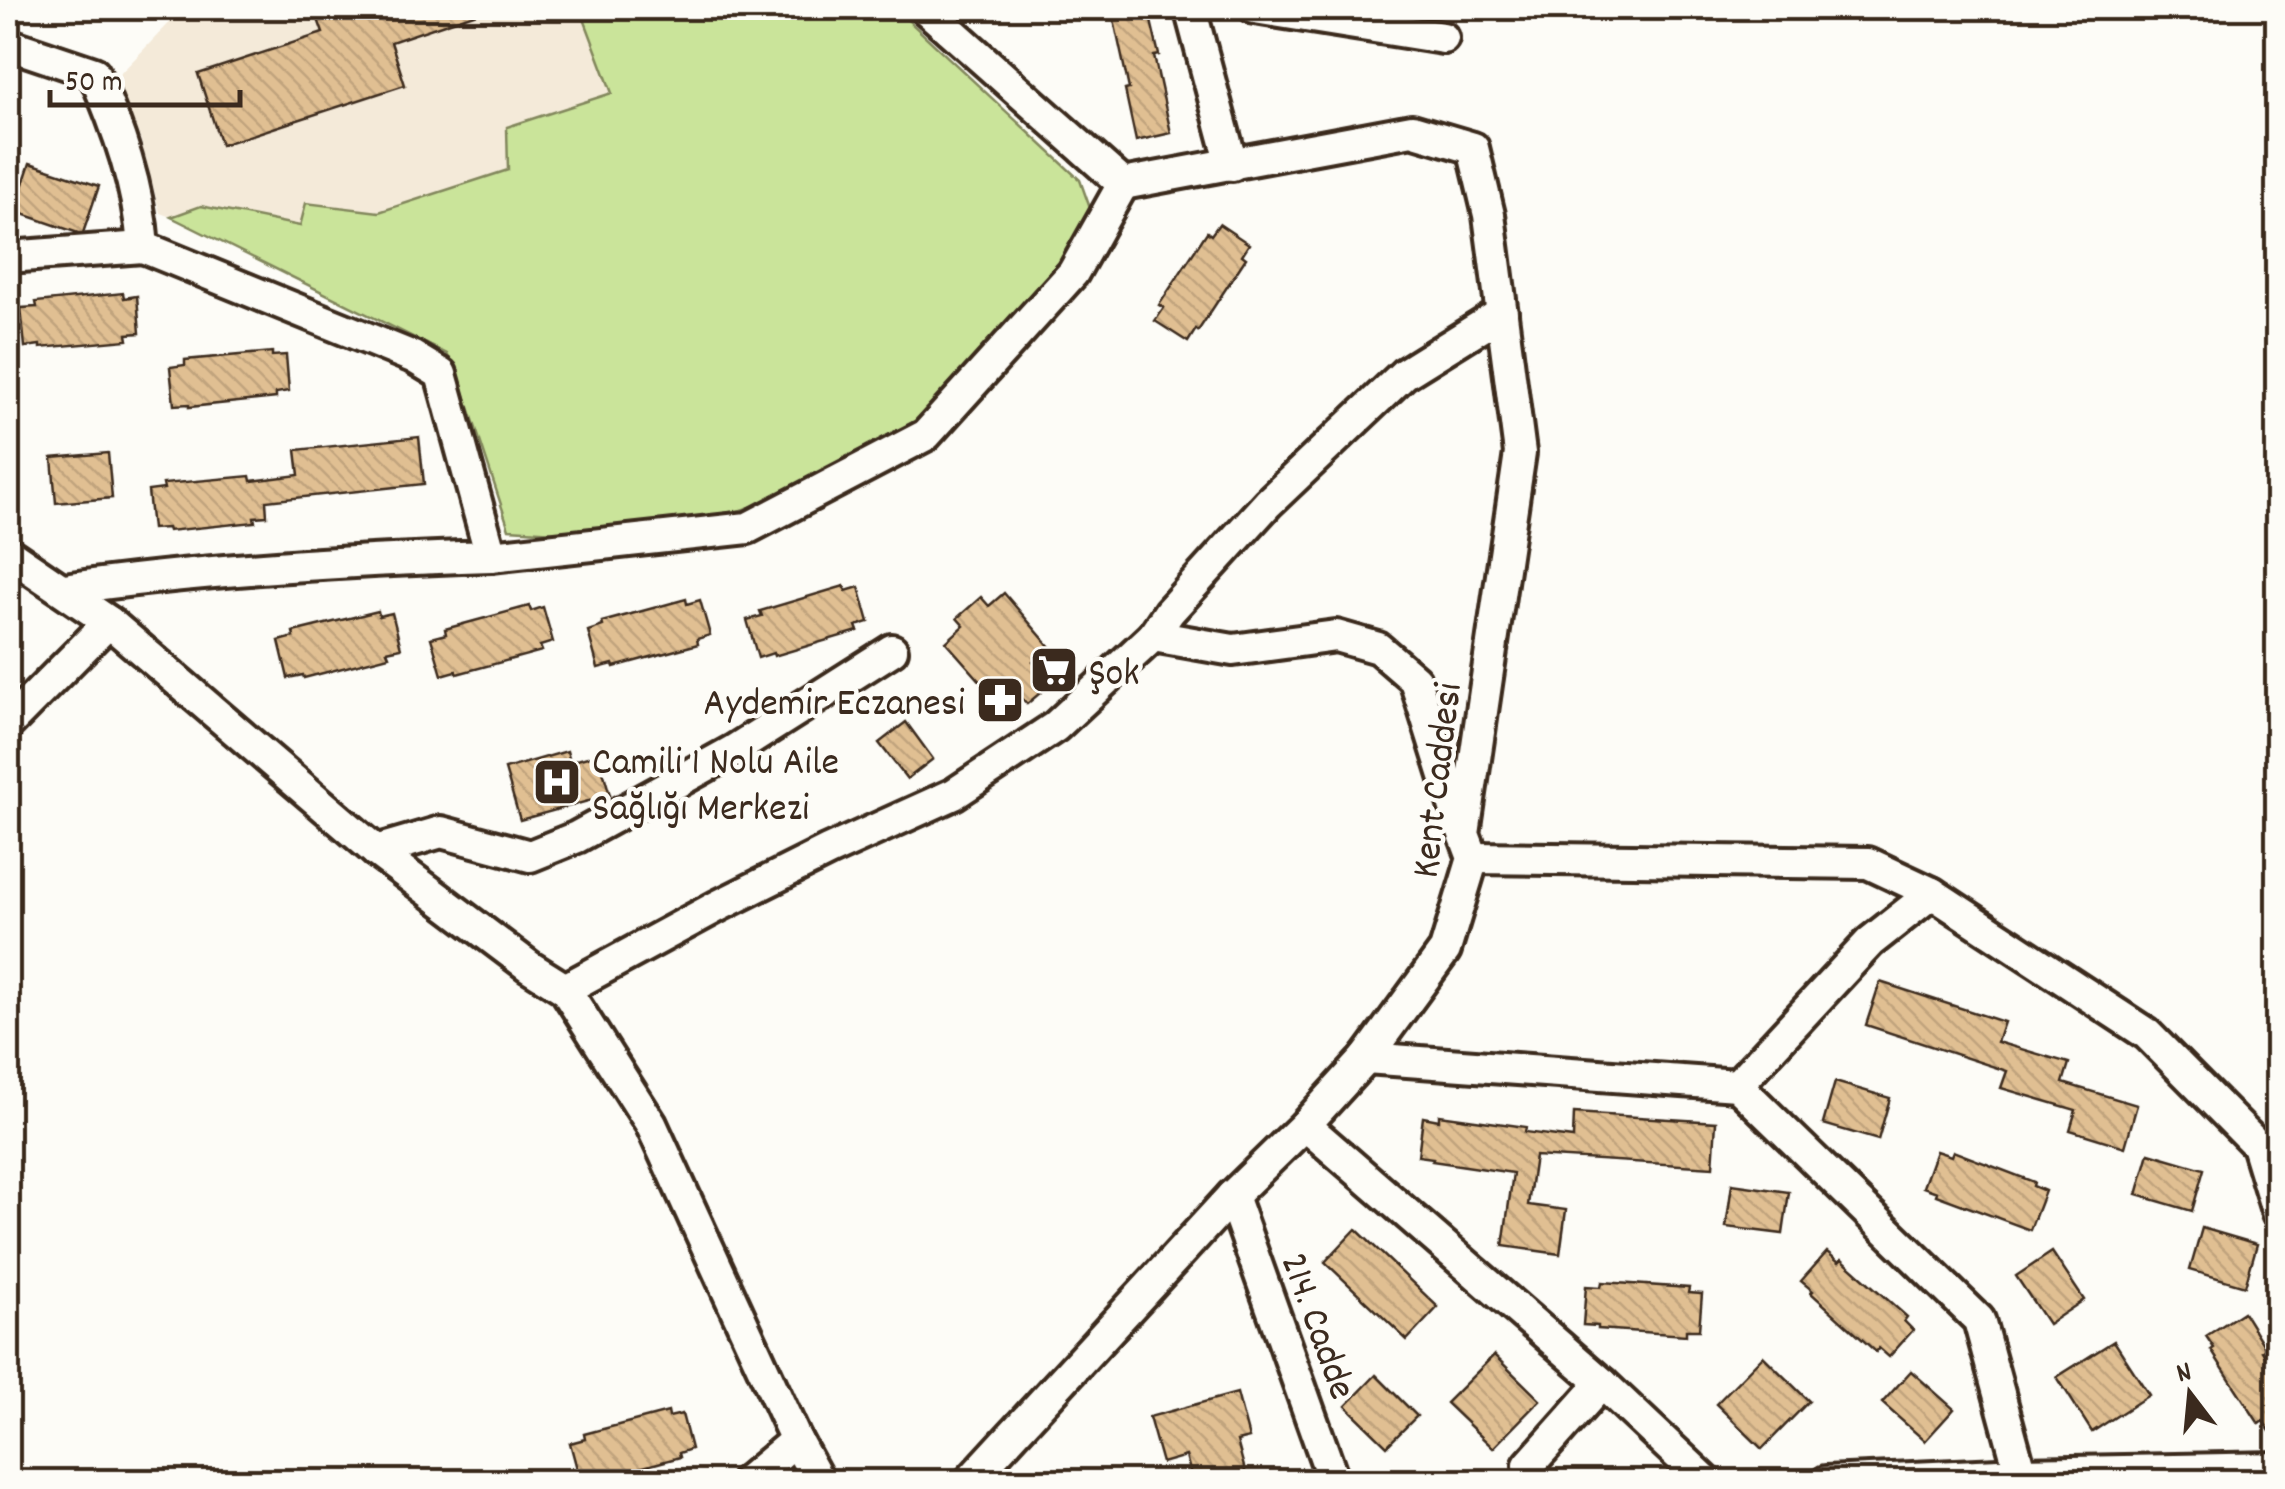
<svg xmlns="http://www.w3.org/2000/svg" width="2285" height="1489" viewBox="0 0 2285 1489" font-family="Dekko,sans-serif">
<defs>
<pattern id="building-back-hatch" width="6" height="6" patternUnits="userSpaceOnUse" patternTransform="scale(2.5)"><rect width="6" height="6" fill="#e0bf92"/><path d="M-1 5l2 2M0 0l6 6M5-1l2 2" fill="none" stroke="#c1a47d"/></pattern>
</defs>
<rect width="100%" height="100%" fill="#fdfcf7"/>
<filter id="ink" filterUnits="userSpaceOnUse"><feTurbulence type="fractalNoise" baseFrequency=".01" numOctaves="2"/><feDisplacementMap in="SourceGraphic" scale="20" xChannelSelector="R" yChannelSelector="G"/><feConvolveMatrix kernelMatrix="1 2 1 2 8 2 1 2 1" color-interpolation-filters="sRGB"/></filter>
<g filter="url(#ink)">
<!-- built -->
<path fill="#f4ead9" d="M 184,8 L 580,8 L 613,93 L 508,127 L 509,169 L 379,212 L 306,204 L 300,226 L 201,206 L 171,217 L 160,213 L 141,141 L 116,78 Z"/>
<!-- grass -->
<path fill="#cae49a" stroke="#82875c" stroke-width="2.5" d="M 580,8 L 665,8 C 682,20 707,13 727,8 L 895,8 L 1080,180 L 1091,211 L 1069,253 L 1043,293 L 947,398 L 909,428 L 786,496 L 741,510 L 649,527 L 556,532 L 509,529 L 461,383 L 447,354 L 171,217 L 201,206 L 300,226 L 306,203 L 379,212 L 508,170 L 507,127 L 612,93 Z"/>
<!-- building -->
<g fill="url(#building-back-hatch)" stroke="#3b2a1e" stroke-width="2.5">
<path d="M 314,8 L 482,8 L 483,11 L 391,42 L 405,85 L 221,145 L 198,74 L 323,33 Z"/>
<path d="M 1126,8 L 1148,8 L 1159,55 L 1154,56 L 1171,133 L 1136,141 L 1125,90 L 1129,89 L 1112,11 Z"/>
<path d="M 30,163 L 99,186 L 83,233 L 78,233 L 14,211 Z"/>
<path d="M 1219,224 L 1249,244 L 1242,255 L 1246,258 L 1198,331 L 1196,329 L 1188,342 L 1155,321 L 1164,308 L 1159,305 L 1207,232 L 1211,235 Z"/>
<path d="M 123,293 L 124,298 L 137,296 L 140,333 L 127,334 L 128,340 L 40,348 L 40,345 L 25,347 L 21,308 L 37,307 L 36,302 Z"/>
<path d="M 272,352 L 272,356 L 286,355 L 289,391 L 276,393 L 276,398 L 189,407 L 189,404 L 174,405 L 170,367 L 185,365 L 185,360 Z"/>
<path d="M 419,437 L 424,484 L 266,501 L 267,516 L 254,517 L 255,522 L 168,531 L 167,528 L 152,529 L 148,491 L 164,489 L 163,484 L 250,476 L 251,481 L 299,475 L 296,450 Z"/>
<path d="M 108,453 L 112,498 L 56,503 L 52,458 Z"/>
<path d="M 844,586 L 846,591 L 859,587 L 869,622 L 856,626 L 858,631 L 774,656 L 773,653 L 758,658 L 747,620 L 762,616 L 760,611 Z"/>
<path d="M 1004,593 L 1050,647 L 1033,662 L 1052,683 L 1027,704 L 1005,678 L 990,692 L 946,642 L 964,626 L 957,618 L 981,597 L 989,606 Z"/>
<path d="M 686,599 L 687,604 L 700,600 L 710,635 L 697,639 L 698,644 L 614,667 L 613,664 L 598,668 L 588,631 L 603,626 L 602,622 Z"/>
<path d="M 529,606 L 531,611 L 543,607 L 553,642 L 540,646 L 542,651 L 457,674 L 456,671 L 442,675 L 431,638 L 446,634 L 445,629 Z"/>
<path d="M 378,611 L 379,616 L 392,613 L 401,648 L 387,651 L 389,656 L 304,678 L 303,675 L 288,678 L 279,641 L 294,637 L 293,632 Z"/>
<path d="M 906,722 L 933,759 L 907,779 L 879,743 Z"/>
<path d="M 567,751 L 570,762 L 598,754 L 610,795 L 520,820 L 505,769 Z"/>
<path d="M 1880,982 L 2004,1022 L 1997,1042 L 2069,1063 L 2063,1083 L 2137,1105 L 2125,1147 L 2070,1130 L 2076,1110 L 2001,1088 L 2007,1071 L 1866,1025 Z"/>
<path d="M 1835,1082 L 1890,1098 L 1878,1140 L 1823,1124 Z"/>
<path d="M 1574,1113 L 1716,1122 L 1713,1167 L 1535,1156 L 1528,1205 L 1566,1210 L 1560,1254 L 1503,1246 L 1513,1173 L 1432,1161 L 1433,1158 L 1418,1156 L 1423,1117 L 1439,1120 L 1439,1115 L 1526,1127 L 1525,1132 L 1573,1138 Z"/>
<path d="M 1936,1151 L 1951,1156 L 1953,1151 L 2034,1182 L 2033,1186 L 2045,1191 L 2030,1230 L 1936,1195 L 1937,1192 L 1923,1187 Z"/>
<path d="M 2149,1153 L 2204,1169 L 2192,1211 L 2137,1195 Z"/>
<path d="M 1732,1184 L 1789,1192 L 1783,1234 L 1726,1227 Z"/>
<path d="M 2202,1228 L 2257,1244 L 2245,1286 L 2190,1270 Z"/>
<path d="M 1356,1229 L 1438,1307 L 1407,1340 L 1325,1262 Z"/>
<path d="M 1827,1252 L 1839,1262 L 1842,1259 L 1907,1317 L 1904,1321 L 1913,1330 L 1889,1357 L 1879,1348 L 1876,1352 L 1811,1293 L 1813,1291 L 1801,1281 Z"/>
<path d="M 2052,1252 L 2084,1300 L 2048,1324 L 2016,1276 Z"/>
<path d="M 1602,1282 L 1689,1288 L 1688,1293 L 1702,1294 L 1699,1330 L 1686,1330 L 1686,1335 L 1598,1329 L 1598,1326 L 1583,1325 L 1586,1286 L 1601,1287 Z"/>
<path d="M 2243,1312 L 2266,1349 L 2262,1351 L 2278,1376 L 2278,1443 L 2263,1421 L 2259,1424 L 2211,1350 L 2214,1348 L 2206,1336 Z"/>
<path d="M 2114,1341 L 2149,1395 L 2092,1432 L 2057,1377 Z"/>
<path d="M 1494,1355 L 1540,1400 L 1493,1448 L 1446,1403 Z"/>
<path d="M 1763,1356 L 1809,1401 L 1762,1449 L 1716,1404 Z"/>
<path d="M 1911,1371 L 1954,1409 L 1925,1441 L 1882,1403 Z"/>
<path d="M 1376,1375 L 1417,1416 L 1387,1446 L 1346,1406 Z"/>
<path d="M 1237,1393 L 1249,1438 L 1237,1441 L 1248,1482 L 1193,1482 L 1186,1456 L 1162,1463 L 1149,1417 Z"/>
<path d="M 668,1412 L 669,1417 L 682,1414 L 691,1449 L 679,1453 L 680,1457 L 595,1480 L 594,1477 L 580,1480 L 570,1443 L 585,1439 L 584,1434 Z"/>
</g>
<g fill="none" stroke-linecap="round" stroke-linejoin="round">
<!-- minor casing -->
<g stroke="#3b2a1e" stroke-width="38">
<g id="minor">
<path d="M 925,8 L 1123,184 L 1412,130 L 1473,148 L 1489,215 L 1520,453 L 1464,834 L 1473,858 L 1445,950 L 1366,1058 L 1305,1125 L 1232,1196 L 969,1482"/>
<path d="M 1190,8 L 1232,165"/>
<path d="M 1255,8 L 1443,38"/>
<path d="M 8,44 L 94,73 C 118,128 139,187 143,247 L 413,357 L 441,374 L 491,556 C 348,561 206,569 64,589"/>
<path d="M 8,257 L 143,247"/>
<path d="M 8,553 L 109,622 L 376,851 L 530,967 L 565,989 L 651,1124 L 796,1440 L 819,1482"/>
<path d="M 491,556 L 748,528 L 926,435 L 1073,273 L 1123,184"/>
<path d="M 8,724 L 109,622"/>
<path d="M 1461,827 L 1415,680 L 1378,648 L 1336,636 L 1233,650 L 1153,636 L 1169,612 L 1268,503 L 1404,374 L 1502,313"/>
<path d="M 376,851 L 441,832 L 530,856 L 577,837 L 733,751 L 892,650"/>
<path d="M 1473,858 L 1868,863 L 1932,893"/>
<path d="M 565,989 L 718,906 L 828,851 L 954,794 L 1055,727 L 1153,636"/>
<path d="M 1366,1058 L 1737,1085 L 1979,1320 L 2023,1482"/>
<path d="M 1737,1085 L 1870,942 L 1932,893 L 2147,1034 L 2257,1145 L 2278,1214"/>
<path d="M 1305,1125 L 1602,1383 L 1707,1482"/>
<path d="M 1232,1196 L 1334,1482"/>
<path d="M 746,1482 L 796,1440"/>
<path d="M 1530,1482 L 1529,1465 L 1602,1383"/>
<path d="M 1826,1482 L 2021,1473 L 2278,1468"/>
</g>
</g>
<!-- minor -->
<use href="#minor" stroke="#fdfcf7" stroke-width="30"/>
</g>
</g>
<!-- icons -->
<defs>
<g id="supermarket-square" transform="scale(2.5)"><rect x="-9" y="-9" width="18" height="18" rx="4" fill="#3b2a1e" stroke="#fdfcf7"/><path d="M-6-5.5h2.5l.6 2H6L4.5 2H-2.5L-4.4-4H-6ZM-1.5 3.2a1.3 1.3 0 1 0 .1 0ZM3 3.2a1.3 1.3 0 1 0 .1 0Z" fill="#fff"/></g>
<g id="pharmacy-square" transform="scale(2.5)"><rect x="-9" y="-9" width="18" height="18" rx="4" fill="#3b2a1e" stroke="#fdfcf7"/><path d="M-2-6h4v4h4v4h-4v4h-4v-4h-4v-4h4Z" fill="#fff"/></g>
<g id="hospital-square" transform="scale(2.5)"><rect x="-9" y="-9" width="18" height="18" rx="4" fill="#3b2a1e" stroke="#fdfcf7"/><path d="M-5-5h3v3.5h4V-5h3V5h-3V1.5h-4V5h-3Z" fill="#fff"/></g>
</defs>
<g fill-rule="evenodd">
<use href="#supermarket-square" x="1054" y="670"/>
<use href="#pharmacy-square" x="1000" y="700"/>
<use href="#hospital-square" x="557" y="782"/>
</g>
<g text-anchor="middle" stroke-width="9" stroke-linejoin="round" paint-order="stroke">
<!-- poi labels -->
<g font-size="40" fill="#3b2a1e" stroke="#fdfcf7" text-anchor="start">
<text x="1089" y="684">Şok</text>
<text x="965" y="714" text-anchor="end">Aydemir Eczanesi</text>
<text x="592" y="773">Camili 1 Nolu Aile<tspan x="592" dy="46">Sağlığı Merkezi</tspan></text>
</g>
<!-- street labels -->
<g font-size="40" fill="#3b2a1e" stroke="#fdfcf7">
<text transform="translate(1434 780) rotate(-83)" y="14">Kent Caddesi</text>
<text transform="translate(1321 1325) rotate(70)" y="14">214. Cadde</text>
</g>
</g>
<!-- margin -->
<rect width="2285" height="1489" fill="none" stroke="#fdfcf7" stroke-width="40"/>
<rect x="20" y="20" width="2245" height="1449" fill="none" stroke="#3b2a1e" stroke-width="4" filter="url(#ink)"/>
<!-- north arrow -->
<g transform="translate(2190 1394) rotate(344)" stroke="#fdfcf7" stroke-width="8" paint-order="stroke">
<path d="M0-8L18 38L0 25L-18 38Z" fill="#3b2a1e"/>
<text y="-15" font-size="28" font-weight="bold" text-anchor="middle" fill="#3b2a1e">N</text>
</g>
<!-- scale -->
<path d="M50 90v15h190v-15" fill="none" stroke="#3b2a1e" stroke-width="5"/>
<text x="65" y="90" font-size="30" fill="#3b2a1e" stroke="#fdfcf7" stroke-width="8" paint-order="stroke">50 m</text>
</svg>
